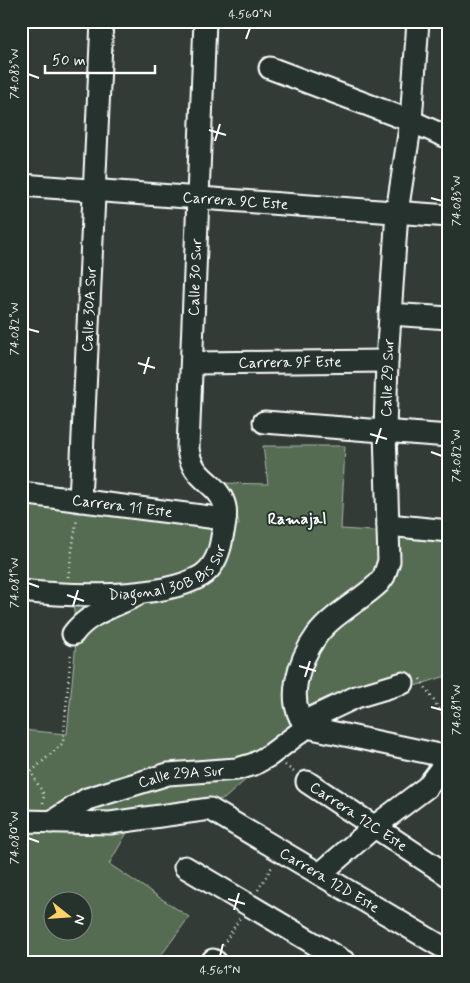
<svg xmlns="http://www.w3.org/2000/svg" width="470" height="983" viewBox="0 0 470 983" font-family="Mynerve,sans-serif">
<rect width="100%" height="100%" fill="#333b37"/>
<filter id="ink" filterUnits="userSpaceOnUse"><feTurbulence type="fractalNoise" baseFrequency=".02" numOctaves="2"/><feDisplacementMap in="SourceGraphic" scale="10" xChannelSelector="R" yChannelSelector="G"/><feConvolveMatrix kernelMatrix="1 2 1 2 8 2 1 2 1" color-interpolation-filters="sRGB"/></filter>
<g filter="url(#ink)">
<!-- green -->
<path fill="#556c52" stroke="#aab6a8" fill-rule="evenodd" d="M 263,446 L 345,446 L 341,529 L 449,536 L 449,675 L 315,718 L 224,799 L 140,810 L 109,864 L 189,917 L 160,957 L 166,962 L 21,962 L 21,835 L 31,835 L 26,780 L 21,782 L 21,730 L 67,734 L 77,632 L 71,591 L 21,586 L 21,501 L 239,525 L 236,508 L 219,483 L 268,484 ZM 52,900 L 82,900 L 82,930 L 52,930 Z"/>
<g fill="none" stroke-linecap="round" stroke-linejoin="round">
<!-- minor casing -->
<g stroke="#fff" stroke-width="25">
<g id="minor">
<path d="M 418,21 L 411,121 L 397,212 L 387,361 L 385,432 L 389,561 L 384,576 L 379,583 C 360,601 333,614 317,635 C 299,660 284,702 307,727 L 449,757"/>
<path d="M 270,68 L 411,121 L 449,138"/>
<path id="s1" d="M 21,185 L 449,216"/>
<path d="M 390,314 L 449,318"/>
<path id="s2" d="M 192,363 L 387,361"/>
<path d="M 264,422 L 449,436"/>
<path id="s3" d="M 21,493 L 225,519"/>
<path id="s4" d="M 80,501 L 102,21"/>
<path d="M 388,525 L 449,531"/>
<path id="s5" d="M 21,591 C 68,596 160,600 201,576 C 214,568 220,551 222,537 C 224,528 227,517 225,507 C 220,482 191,481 188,448 L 205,21"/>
<path d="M 73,634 C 87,614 113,607 135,596"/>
<path d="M 303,722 L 356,697 L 403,683"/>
<path id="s6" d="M 307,782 L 449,876"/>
<path id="s7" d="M 21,821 L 110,823 L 210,809 L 449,951"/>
<path id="s8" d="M 51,822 L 87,799 L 168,774 L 237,769 L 254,764 L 270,755 L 307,727"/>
<path d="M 185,867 L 345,962"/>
<path d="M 320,874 L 374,827 L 427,787 L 449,758"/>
<path d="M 213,960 L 216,962"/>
</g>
</g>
<!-- path -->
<g stroke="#fff" stroke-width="2.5" stroke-dasharray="1 4" stroke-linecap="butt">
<path d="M 68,577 L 77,518"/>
<path d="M 420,679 L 449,724"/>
<path d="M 285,765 L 294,772"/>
<path d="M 441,796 L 449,802"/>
<path d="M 43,803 L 44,795 L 31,772 L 63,743 L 71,651"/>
<path d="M 258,890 L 273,865"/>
<path d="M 223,945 L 240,918"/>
</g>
<!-- minor -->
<use href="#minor" stroke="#26332d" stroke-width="21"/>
</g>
</g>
<!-- ticks -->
<path fill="none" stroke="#fff" stroke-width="2" d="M 246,39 L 250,28M 28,74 L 39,78M 209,130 L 226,135M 215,141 L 220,124M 431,198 L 442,201M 28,329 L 39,332M 138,363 L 155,368M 144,374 L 149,357M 370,434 L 387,439M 376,444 L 381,428M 431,452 L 442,456M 28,583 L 39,587M 67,595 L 84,601M 73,606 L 78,590M 299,666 L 316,671M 305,677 L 310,661M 431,707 L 442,710M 28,838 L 39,842M 228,899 L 245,904M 234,910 L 239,893M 220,956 L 223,944"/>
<g text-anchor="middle" stroke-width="4" stroke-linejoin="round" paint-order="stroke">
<!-- street labels -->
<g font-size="15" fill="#fff" stroke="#26332d">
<text dy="5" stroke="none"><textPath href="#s1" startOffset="215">Carrera 9C Este</textPath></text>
<text dy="5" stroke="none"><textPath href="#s5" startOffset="501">Calle 30 Sur</textPath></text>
<text dy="5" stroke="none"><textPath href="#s4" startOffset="192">Calle 30A Sur</textPath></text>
<text dy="5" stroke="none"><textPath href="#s2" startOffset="98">Carrera 9F Este</textPath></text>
<text transform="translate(387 378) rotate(-88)" y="5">Calle 29 Sur</text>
<text dy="5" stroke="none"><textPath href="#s3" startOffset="102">Carrera 11 Este</textPath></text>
<text dy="5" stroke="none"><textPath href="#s5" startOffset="154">Diagonal 30B Bis Sur</textPath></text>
<text dy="5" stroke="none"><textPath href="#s8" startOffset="140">Calle 29A Sur</textPath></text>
<text dy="5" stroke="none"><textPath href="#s6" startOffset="62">Carrera 12C Este</textPath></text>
<text dy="5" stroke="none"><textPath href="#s7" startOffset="329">Carrera 12D Este</textPath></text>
</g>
<!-- neighbourhood labels -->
<g font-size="16" font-weight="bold" fill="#fff" stroke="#26332d">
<text x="297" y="524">Ramajal</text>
</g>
</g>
<!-- margin -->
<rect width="470" height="983" fill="none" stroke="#26332d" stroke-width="55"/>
<!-- north arrow -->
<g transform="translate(68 916) rotate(107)"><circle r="24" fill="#26332d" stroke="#7d8581"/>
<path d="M0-4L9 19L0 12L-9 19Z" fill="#ffd166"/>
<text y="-8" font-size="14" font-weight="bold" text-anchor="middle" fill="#ffffff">N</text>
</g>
<!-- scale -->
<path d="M45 65v8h110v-8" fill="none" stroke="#ffffff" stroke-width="2.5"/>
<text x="52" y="65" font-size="15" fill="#ffffff" stroke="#26332d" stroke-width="4" paint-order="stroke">50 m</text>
<rect x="28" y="28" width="414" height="928" fill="none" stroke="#fff" stroke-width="2"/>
<g font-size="12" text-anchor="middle" fill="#fff">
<text x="250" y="18">4.560°N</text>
<text transform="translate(14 74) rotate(-90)" y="4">74.083°W</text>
<text transform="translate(456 201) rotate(-90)" y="4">74.083°W</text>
<text transform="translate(14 329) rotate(-90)" y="4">74.082°W</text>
<text transform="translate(456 456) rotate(-90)" y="4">74.082°W</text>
<text transform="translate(14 583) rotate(-90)" y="4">74.081°W</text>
<text transform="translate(456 710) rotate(-90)" y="4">74.081°W</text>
<text transform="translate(14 838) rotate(-90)" y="4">74.080°W</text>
<text x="220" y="974">4.561°N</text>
</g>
</svg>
